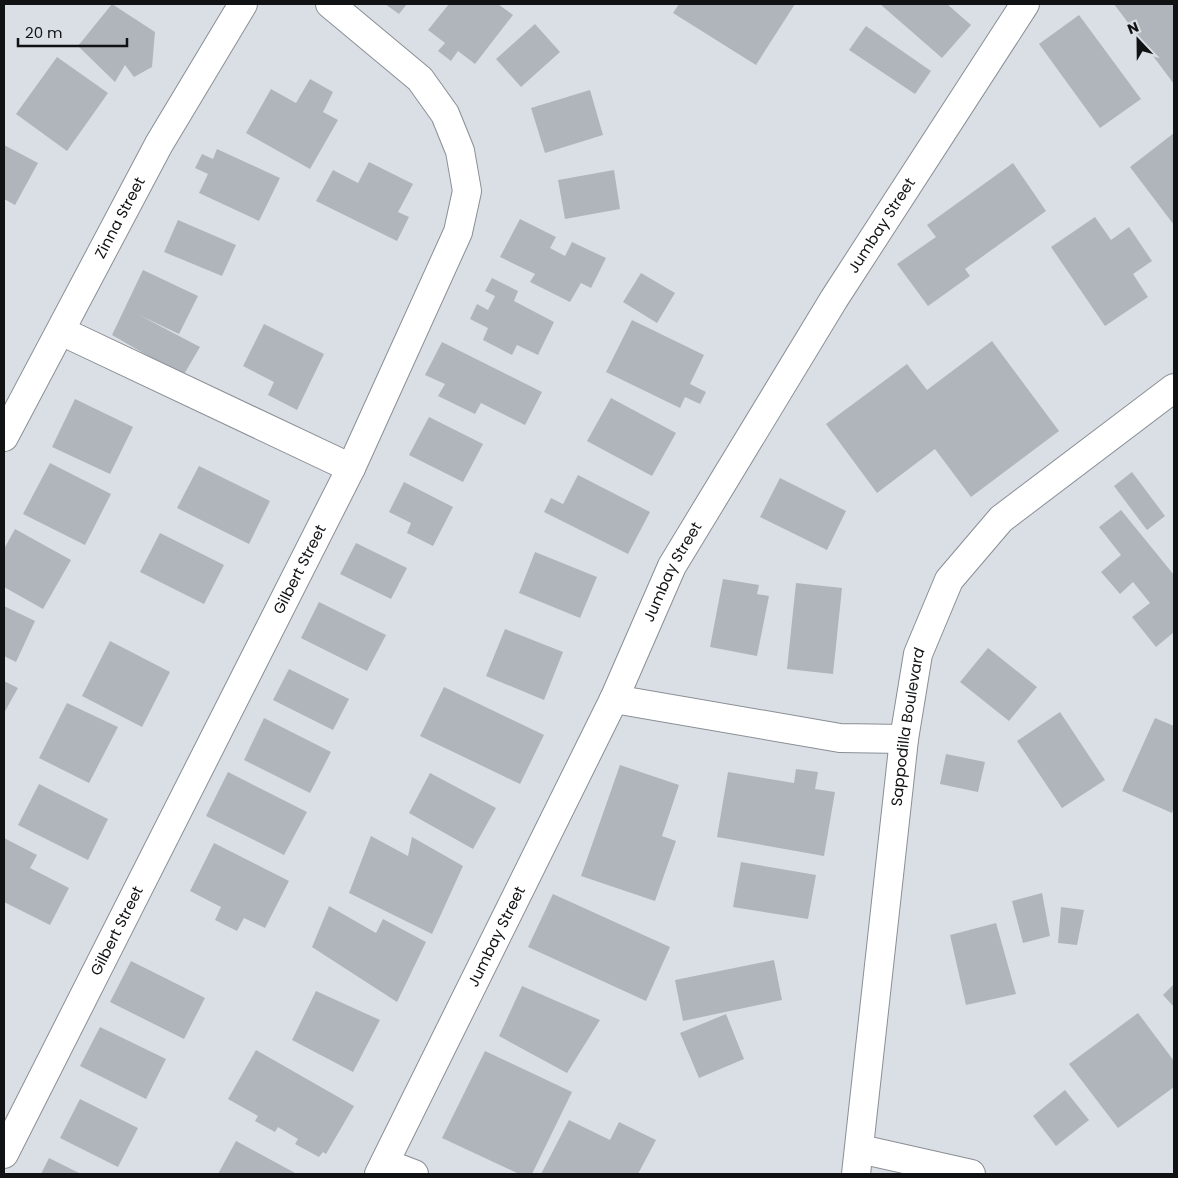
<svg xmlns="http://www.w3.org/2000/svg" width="1178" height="1178" viewBox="0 0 1178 1178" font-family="Poppins,sans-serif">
<rect width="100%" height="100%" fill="#dadfe6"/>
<!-- building -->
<g fill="#b0b5bb">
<path d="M 112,4 L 155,32 L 152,67 L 134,77 L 125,65 L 115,82 L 78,46 Z"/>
<path d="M 385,4 L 407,4 L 399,14 Z"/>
<path d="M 449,4 L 498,4 L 513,15 L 475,64 L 458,51 L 451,61 L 438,51 L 445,43 L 428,30 Z"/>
<path d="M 679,4 L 795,4 L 756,65 L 673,13 Z"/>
<path d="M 880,4 L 947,4 L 971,25 L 942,58 Z"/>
<path d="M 1114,4 L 1174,4 L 1174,84 Z"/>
<path d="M 1079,15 L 1141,99 L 1100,128 L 1039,44 Z"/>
<path d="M 535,24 L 560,52 L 521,87 L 496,59 Z"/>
<path d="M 866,26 L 931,71 L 915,94 L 849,50 Z"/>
<path d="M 57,57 L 108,93 L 67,151 L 16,114 Z"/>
<path d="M 310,79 L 333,92 L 323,112 L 338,120 L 310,169 L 246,133 L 271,89 L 296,103 Z"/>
<path d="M 590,90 L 603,135 L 545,153 L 531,108 Z"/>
<path d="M 1174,133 L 1174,225 L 1130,167 Z"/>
<path d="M 4,145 L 38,163 L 15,205 L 4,199 Z"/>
<path d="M 217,149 L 280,178 L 259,221 L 199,193 L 208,174 L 195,168 L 202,154 L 213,159 Z"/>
<path d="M 369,162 L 413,184 L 398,212 L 409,217 L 397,241 L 316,201 L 333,170 L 358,183 Z"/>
<path d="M 1013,163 L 1046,211 L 965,269 L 970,276 L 928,306 L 897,264 L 936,237 L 927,225 Z"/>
<path d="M 614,170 L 620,209 L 565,219 L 558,180 Z"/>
<path d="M 1095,217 L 1111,240 L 1129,227 L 1152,261 L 1133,274 L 1148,297 L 1105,326 L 1051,247 Z"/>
<path d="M 520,219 L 556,237 L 550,248 L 565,256 L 572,242 L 606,258 L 591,288 L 581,283 L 570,302 L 530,282 L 535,274 L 500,257 Z"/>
<path d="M 178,220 L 236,245 L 222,276 L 164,252 Z"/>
<path d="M 143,270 L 198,296 L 179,334 L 139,315 L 200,347 L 183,376 L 112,335 Z"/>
<path d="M 641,273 L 675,293 L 657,323 L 623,302 Z"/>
<path d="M 492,278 L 518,291 L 514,301 L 554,322 L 538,355 L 517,345 L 512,355 L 483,340 L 488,328 L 470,319 L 477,304 L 488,310 L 495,296 L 485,291 Z"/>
<path d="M 632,320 L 704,355 L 690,384 L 706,392 L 700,404 L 685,397 L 680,408 L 606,372 Z"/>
<path d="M 264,324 L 324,354 L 297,410 L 268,395 L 274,382 L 243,366 Z"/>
<path d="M 992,341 L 1059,431 L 971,497 L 935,449 L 877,493 L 826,424 L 907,364 L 927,390 Z"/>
<path d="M 442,342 L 542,392 L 525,425 L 481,403 L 475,414 L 438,396 L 445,384 L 425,375 Z"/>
<path d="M 611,398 L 676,433 L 652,476 L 587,441 Z"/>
<path d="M 75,399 L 133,427 L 110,474 L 52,447 Z"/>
<path d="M 429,417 L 483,444 L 463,482 L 409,455 Z"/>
<path d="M 50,463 L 111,494 L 85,545 L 23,514 Z"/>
<path d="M 199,466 L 270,501 L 249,544 L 177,508 Z"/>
<path d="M 1132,472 L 1165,516 L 1147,530 L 1114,486 Z"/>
<path d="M 578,475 L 650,512 L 628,554 L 544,512 L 551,498 L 563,504 Z"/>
<path d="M 780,478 L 846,511 L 827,550 L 760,517 Z"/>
<path d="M 404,482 L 453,507 L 433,546 L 407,533 L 411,523 L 389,512 Z"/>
<path d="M 1121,510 L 1174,575 L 1174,632 L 1156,647 L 1132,617 L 1150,603 L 1133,582 L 1120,594 L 1101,572 L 1121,555 L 1099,527 Z"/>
<path d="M 15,529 L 71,560 L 43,609 L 4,587 L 4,549 Z"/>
<path d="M 160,533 L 224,565 L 204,604 L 140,572 Z"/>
<path d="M 356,543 L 407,568 L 391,599 L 340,574 Z"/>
<path d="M 535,552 L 597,577 L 580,618 L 519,593 Z"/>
<path d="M 723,579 L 759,585 L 757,594 L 769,596 L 757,656 L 710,647 Z"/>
<path d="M 796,583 L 842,588 L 833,674 L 787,669 Z"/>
<path d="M 319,602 L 386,635 L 367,671 L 301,638 Z"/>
<path d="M 4,606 L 35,621 L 16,662 L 4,656 Z"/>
<path d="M 505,629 L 563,652 L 544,700 L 486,676 Z"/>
<path d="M 110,641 L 170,672 L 142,727 L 82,696 Z"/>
<path d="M 988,648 L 1037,687 L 1009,721 L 960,682 Z"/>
<path d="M 289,669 L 349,699 L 333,730 L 273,700 Z"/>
<path d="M 4,681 L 18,688 L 4,713 Z"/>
<path d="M 444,687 L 544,735 L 520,784 L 420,736 Z"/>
<path d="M 67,703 L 118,727 L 89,783 L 39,758 Z"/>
<path d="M 1060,712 L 1105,780 L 1062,808 L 1017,741 Z"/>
<path d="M 264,718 L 331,752 L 310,793 L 244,760 Z"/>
<path d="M 1155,718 L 1174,726 L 1174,807 L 1172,813 L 1122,791 Z"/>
<path d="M 946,754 L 985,762 L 978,792 L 940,784 Z"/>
<path d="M 620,765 L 679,785 L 662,836 L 676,841 L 655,901 L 581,876 Z"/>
<path d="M 796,769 L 818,772 L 815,789 L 835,792 L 824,856 L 717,837 L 728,772 L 794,783 Z"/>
<path d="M 228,772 L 307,812 L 284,855 L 206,816 Z"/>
<path d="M 430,773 L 496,808 L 473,849 L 409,813 Z"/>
<path d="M 39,784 L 108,819 L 88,860 L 18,825 Z"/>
<path d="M 371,836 L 408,856 L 412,837 L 463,866 L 432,934 L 349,893 Z"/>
<path d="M 4,838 L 37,855 L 30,868 L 69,888 L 50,925 L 4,902 Z"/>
<path d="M 214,843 L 289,881 L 265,928 L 244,918 L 237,931 L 215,920 L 221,907 L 190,891 Z"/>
<path d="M 741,862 L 816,875 L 808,919 L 733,907 Z"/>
<path d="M 1042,893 L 1050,936 L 1023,943 L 1012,901 Z"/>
<path d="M 553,894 L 670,947 L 646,1001 L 528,947 Z"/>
<path d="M 329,906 L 376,933 L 383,919 L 426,942 L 397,1002 L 312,947 Z"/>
<path d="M 1061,907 L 1084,910 L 1077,945 L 1058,943 Z"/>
<path d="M 996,923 L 1016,994 L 966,1005 L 950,935 Z"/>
<path d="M 774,960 L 782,1000 L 683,1021 L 675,980 Z"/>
<path d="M 131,961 L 205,998 L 184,1039 L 110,1002 Z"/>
<path d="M 1174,984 L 1174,1007 L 1163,995 Z"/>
<path d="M 522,986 L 600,1020 L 567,1073 L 499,1036 Z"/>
<path d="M 316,991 L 380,1020 L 353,1072 L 292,1040 Z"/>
<path d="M 1138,1013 L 1174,1061 L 1174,1087 L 1118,1128 L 1069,1064 Z"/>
<path d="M 726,1014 L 744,1059 L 699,1078 L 680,1033 Z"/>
<path d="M 100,1027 L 166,1059 L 146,1099 L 80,1066 Z"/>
<path d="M 256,1050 L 354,1106 L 326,1154 L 323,1152 L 319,1157 L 295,1144 L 298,1139 L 278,1127 L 275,1132 L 255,1121 L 258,1116 L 228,1099 Z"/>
<path d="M 485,1051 L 572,1092 L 532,1174 L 519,1174 L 442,1138 Z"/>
<path d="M 1065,1090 L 1089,1120 L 1056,1146 L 1033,1116 Z"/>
<path d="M 80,1099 L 138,1128 L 118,1167 L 60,1138 Z"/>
<path d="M 569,1120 L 610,1140 L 619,1122 L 656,1140 L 638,1174 L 541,1174 Z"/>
<path d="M 236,1141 L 297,1174 L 218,1174 Z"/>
<path d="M 49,1158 L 81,1174 L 41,1174 Z"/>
</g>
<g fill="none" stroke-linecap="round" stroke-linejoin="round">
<!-- minor casing -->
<g stroke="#8a8f95" stroke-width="30">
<g id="minor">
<path d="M 61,331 L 351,468"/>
<path id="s1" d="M 4,437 L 159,144 L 243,4"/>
<path d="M 614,699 L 840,738 L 904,739"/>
<path id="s2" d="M 4,1154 L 351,468 L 458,232 L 467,191 L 460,151 L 445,114 L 420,79 L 330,4"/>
<path d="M 385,1163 L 414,1174"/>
<path id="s3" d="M 379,1174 L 614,699 L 672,566 L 834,299 L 1025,4"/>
</g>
</g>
<!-- tertiary casing -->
<g stroke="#8a8f95" stroke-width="30">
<g id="tertiary">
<path d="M 860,1149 L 971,1174"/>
<path id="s4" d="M 856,1174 L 904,739 L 918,654 L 949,580 L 1001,519 L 1174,388"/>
</g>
</g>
<!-- minor -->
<use href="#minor" stroke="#fff" stroke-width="28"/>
<!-- tertiary -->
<use href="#tertiary" stroke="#fff" stroke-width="28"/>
</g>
<g text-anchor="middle" stroke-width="5" stroke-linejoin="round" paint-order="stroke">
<!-- street labels -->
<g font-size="15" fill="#101214" stroke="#dadfe6">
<text dy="5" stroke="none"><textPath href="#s1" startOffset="248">Zinna Street</textPath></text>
<text dy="5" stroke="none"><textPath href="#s3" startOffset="1075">Jumbay Street</textPath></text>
<text dy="5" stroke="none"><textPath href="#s2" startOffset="655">Gilbert Street</textPath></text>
<text dy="5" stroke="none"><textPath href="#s3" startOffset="670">Jumbay Street</textPath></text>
<text dy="5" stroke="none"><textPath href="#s4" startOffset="450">Sappodilla Boulevard</textPath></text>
<text dy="5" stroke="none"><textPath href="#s2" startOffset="250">Gilbert Street</textPath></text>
<text dy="5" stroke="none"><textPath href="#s3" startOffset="265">Jumbay Street</textPath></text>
</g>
</g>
<!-- border -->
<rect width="1178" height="1178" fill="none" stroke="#101214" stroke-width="10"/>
<!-- north arrow -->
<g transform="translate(1138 40) rotate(338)" stroke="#dadfe6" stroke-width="4" paint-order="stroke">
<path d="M0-4L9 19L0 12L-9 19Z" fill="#101214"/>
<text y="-8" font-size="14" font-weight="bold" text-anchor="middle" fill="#101214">N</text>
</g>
<!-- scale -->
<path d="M18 38v8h109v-8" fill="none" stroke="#101214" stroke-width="2.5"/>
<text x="25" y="38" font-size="15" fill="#101214" stroke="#dadfe6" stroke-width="4" paint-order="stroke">20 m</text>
</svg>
